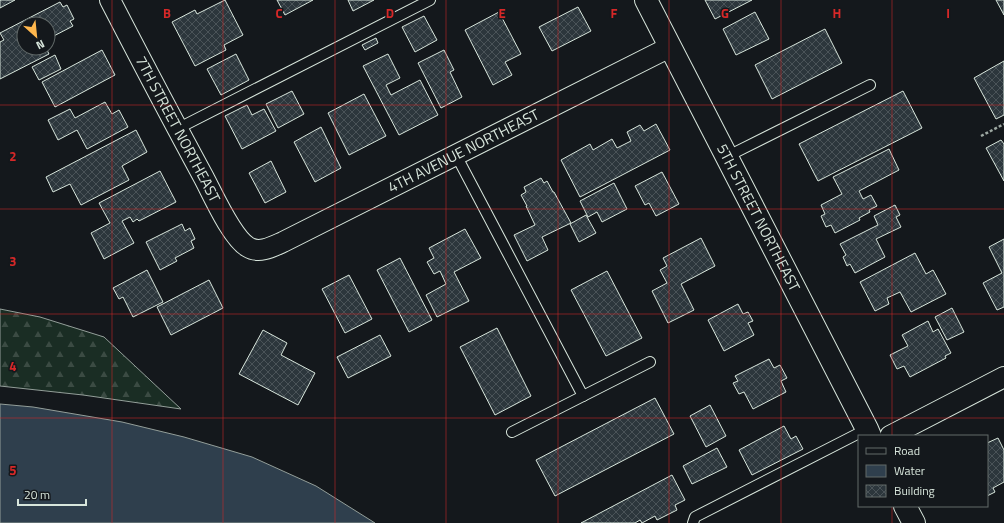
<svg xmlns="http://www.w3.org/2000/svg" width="1004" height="523" viewBox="0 0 1004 523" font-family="'Titillium Web',sans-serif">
<defs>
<pattern id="forest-firs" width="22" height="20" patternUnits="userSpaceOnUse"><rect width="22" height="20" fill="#1a2d24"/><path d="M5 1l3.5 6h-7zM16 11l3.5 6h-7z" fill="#3b4b43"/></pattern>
<pattern id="building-cross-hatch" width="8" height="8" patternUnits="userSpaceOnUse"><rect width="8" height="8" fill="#2c363c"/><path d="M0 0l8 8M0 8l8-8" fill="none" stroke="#4a5358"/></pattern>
</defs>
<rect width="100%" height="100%" fill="#14181c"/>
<!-- forest -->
<path fill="url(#forest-firs)" stroke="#939e99" d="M 0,309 L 40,317 L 104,337 L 181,409 L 83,395 L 0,386 Z"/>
<!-- water -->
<path fill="#2f3f4d" stroke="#939e99" d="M 0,404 L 33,407 L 122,422 L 184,437 L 252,457 L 316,486 L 375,523 L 0,523 Z"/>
<!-- building -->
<g fill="url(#building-cross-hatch)" stroke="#d8e6dc">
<path d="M 0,0 L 15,0 L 0,8 Z"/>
<path d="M 225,0 L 243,35 L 224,45 L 226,50 L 195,66 L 172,22 L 195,10 L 197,14 Z"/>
<path d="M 277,0 L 313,0 L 285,15 Z"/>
<path d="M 348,0 L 374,0 L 353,11 Z"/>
<path d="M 705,0 L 752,0 L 715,19 Z"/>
<path d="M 996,0 L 1004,0 L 1004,15 Z"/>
<path d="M 60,2 L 63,7 L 67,5 L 74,19 L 70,21 L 73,26 L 48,39 L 48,24 L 24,24 L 24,48 L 46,48 L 49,54 L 0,79 L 0,42 L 4,40 L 0,33 Z"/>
<path d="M 578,7 L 591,31 L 552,51 L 539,27 Z"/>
<path d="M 499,12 L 521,54 L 505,62 L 512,75 L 493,85 L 465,30 Z"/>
<path d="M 755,12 L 769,39 L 736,55 L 723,29 Z"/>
<path d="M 424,16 L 437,40 L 415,52 L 402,27 Z"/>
<path d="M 825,29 L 842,63 L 772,99 L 755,65 Z"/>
<path d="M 376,38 L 378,43 L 365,50 L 362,45 Z"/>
<path d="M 102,50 L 115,75 L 55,107 L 42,82 Z"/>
<path d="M 444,50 L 454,70 L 450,72 L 462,97 L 441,108 L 418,63 Z"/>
<path d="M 236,54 L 249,80 L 221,95 L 207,69 Z"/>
<path d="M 388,54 L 400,78 L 386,85 L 391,95 L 420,80 L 438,115 L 399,135 L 363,66 Z"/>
<path d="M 55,55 L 61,69 L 39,80 L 32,67 Z"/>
<path d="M 1004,61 L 1004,115 L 996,119 L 974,78 Z"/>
<path d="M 292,91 L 304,114 L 278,128 L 266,104 Z"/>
<path d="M 903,91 L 922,128 L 818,181 L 799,144 Z"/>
<path d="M 364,94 L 386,136 L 349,155 L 328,113 Z"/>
<path d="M 105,102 L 112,114 L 119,110 L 128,127 L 87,149 L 77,130 L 58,140 L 48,120 L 70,109 L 75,118 Z"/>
<path d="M 247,105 L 252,115 L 264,109 L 276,131 L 242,149 L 225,116 Z"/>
<path d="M 656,124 L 670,150 L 580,197 L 561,160 L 590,144 L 593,150 L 612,139 L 617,148 L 631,141 L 627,132 L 640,125 L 644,131 Z"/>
<path d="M 321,127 L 341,168 L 315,182 L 294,142 Z"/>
<path d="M 136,130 L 147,152 L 122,166 L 129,180 L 81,205 L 70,184 L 53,192 L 46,177 Z"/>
<path d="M 1001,140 L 1004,144 L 1004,181 L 986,148 Z"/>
<path d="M 889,149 L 899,170 L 859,191 L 863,199 L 871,195 L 877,206 L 869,210 L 870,212 L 859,218 L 860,220 L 835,233 L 831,225 L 826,227 L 821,216 L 825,214 L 821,205 L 842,194 L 833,177 Z"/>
<path d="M 271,161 L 286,192 L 265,203 L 249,173 Z"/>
<path d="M 160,171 L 176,202 L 139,221 L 137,219 L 133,222 L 130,217 L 122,221 L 134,243 L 104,259 L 91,233 L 110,223 L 99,203 Z"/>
<path d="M 662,172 L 679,204 L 656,216 L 649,203 L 645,205 L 635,186 Z"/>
<path d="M 541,178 L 544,183 L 547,181 L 553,192 L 554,192 L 571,223 L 542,237 L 548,250 L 527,261 L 514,235 L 535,225 L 526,206 L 527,206 L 521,195 L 526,192 L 524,187 Z"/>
<path d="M 614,183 L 627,209 L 602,222 L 597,212 L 588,217 L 580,201 Z"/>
<path d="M 895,205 L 900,215 L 896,217 L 901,227 L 876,239 L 885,257 L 855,273 L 850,264 L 847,266 L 843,257 L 846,255 L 840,244 L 878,225 L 874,216 Z"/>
<path d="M 586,215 L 596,233 L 579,242 L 570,224 Z"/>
<path d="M 182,224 L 185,231 L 190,228 L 195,239 L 191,241 L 194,248 L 175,258 L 177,261 L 160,270 L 146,242 Z"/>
<path d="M 465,229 L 481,258 L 454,272 L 469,301 L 437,317 L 426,295 L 446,284 L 440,271 L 434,274 L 427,262 L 434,258 L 429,248 Z"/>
<path d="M 701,238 L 715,266 L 681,284 L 694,310 L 668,323 L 652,291 L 667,283 L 660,270 L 667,266 L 663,258 Z"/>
<path d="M 1004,239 L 1004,307 L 997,310 L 983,283 L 1002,273 L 989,247 Z"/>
<path d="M 915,253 L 926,274 L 933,270 L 946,294 L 911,312 L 900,292 L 887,298 L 889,304 L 875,311 L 860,282 Z"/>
<path d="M 400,258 L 432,320 L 409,332 L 377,270 Z"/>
<path d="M 147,270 L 163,302 L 133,317 L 123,297 L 119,299 L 113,288 Z"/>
<path d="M 607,271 L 642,338 L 606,356 L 571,290 Z"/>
<path d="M 349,275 L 372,319 L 345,333 L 322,289 Z"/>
<path d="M 209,280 L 223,308 L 171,335 L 157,307 Z"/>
<path d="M 738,304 L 743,314 L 748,312 L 753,321 L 748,323 L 754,335 L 724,351 L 708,320 Z"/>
<path d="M 952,308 L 964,332 L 947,340 L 935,317 Z"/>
<path d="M 928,321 L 933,332 L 938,329 L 951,353 L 945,356 L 946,358 L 910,377 L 904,366 L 897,369 L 890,355 L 908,346 L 902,335 Z"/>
<path d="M 497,328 L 531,396 L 495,415 L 460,347 Z"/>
<path d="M 263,330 L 287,343 L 281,355 L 315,373 L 298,405 L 239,374 Z"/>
<path d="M 380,335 L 391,356 L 348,378 L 337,357 Z"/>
<path d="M 769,359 L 774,368 L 780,365 L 787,378 L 781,381 L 786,392 L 753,409 L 744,392 L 739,394 L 733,383 L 738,381 L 735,376 Z"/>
<path d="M 655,398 L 674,434 L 555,496 L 536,460 Z"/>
<path d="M 710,405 L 726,436 L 706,447 L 690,416 Z"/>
<path d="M 784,426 L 791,439 L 796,436 L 803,449 L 752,475 L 739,450 Z"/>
<path d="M 998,438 L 1004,450 L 1004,482 L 993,488 L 995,492 L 987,496 L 987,443 Z"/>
<path d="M 717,448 L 727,467 L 692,484 L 683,466 Z"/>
<path d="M 672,475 L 685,500 L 675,505 L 677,510 L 657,520 L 655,516 L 642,523 L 640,520 L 635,523 L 581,523 Z"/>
</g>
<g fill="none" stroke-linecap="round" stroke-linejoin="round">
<!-- service casing -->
<g stroke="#d8e6dc" stroke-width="12">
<g id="service">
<path d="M 177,129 L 430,0"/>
<path d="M 456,155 L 583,396"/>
<path d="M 726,157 L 870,85"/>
<path d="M 512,432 L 650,362"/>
<path d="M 693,523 L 695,517 L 867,429"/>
</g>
</g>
<!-- minor casing -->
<g stroke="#d8e6dc" stroke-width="22">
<g id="minor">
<path id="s1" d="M 110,0 C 141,60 172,119 204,178 C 213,195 232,238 248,247 C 259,254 272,247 283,242 L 670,47"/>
<path d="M 890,436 L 1004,377"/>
</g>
</g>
<!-- tertiary casing -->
<g stroke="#d8e6dc" stroke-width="24">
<g id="tertiary">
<path id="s2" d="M 646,0 L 867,429 L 870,436"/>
<path d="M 905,506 L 914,523"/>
</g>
</g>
<!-- path -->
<path stroke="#9da8a2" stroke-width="2.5" stroke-dasharray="3 2" stroke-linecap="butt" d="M 981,136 L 1004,124"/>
<!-- service -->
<use href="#service" stroke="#14181c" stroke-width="10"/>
<!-- minor -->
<use href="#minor" stroke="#14181c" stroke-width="20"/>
<!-- tertiary -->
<use href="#tertiary" stroke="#14181c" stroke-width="22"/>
</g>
<!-- grid -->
<path fill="none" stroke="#d62828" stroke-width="1" stroke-opacity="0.55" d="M 112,0 L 112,523M 223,0 L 223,523M 335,0 L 335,523M 446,0 L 446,523M 558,0 L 558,523M 669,0 L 669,523M 781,0 L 781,523M 892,0 L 892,436M 0,105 L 1004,105M 0,209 L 1004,209M 0,314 L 1004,314M 0,418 L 1004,418M 892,506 L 892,523"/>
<g text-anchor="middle" stroke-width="3" stroke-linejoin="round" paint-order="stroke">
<!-- street labels -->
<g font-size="15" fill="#d8e6dc" stroke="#14181c">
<text dy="5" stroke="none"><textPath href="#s1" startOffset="146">7TH STREET NORTHEAST</textPath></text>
<text dy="5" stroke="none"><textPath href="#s1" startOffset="523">4TH AVENUE NORTHEAST</textPath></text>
<text dy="5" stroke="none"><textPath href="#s2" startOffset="245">5TH STREET NORTHEAST</textPath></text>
</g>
</g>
<g font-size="13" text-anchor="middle" font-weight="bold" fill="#d62828" stroke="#14181c" stroke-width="3" stroke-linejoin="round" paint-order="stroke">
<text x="167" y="18">B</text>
<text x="279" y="18">C</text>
<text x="390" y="18">D</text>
<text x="502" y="18">E</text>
<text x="614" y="18">F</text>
<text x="725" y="18">G</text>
<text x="837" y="18">H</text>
<text x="948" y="18">I</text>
<text x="13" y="161">2</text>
<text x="13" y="266">3</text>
<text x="13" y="371">4</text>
<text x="13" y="475">5</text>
</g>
<!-- legend -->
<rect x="858" y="435" width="130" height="72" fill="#14181c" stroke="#626a69"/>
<rect x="866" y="448" width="20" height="6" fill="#14181c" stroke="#626a69"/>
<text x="894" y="455" font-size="12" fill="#d8e6dc">Road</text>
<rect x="866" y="465" width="20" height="12" fill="#2f3f4d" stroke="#626a69"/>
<text x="894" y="475" font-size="12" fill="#d8e6dc">Water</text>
<rect x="866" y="485" width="20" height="12" fill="url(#building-cross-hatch)" stroke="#626a69"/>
<text x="894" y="495" font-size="12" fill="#d8e6dc">Building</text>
<!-- north arrow -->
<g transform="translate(36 36) rotate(153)"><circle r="19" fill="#14181c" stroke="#626a69"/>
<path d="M0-3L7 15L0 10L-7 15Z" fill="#ffb74d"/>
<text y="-6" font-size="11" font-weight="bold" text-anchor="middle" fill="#d8e6dc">N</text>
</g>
<!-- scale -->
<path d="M18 499v6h68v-6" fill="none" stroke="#d8e6dc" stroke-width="2"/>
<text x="24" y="499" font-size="12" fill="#d8e6dc" stroke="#14181c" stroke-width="3" paint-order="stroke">20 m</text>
</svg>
